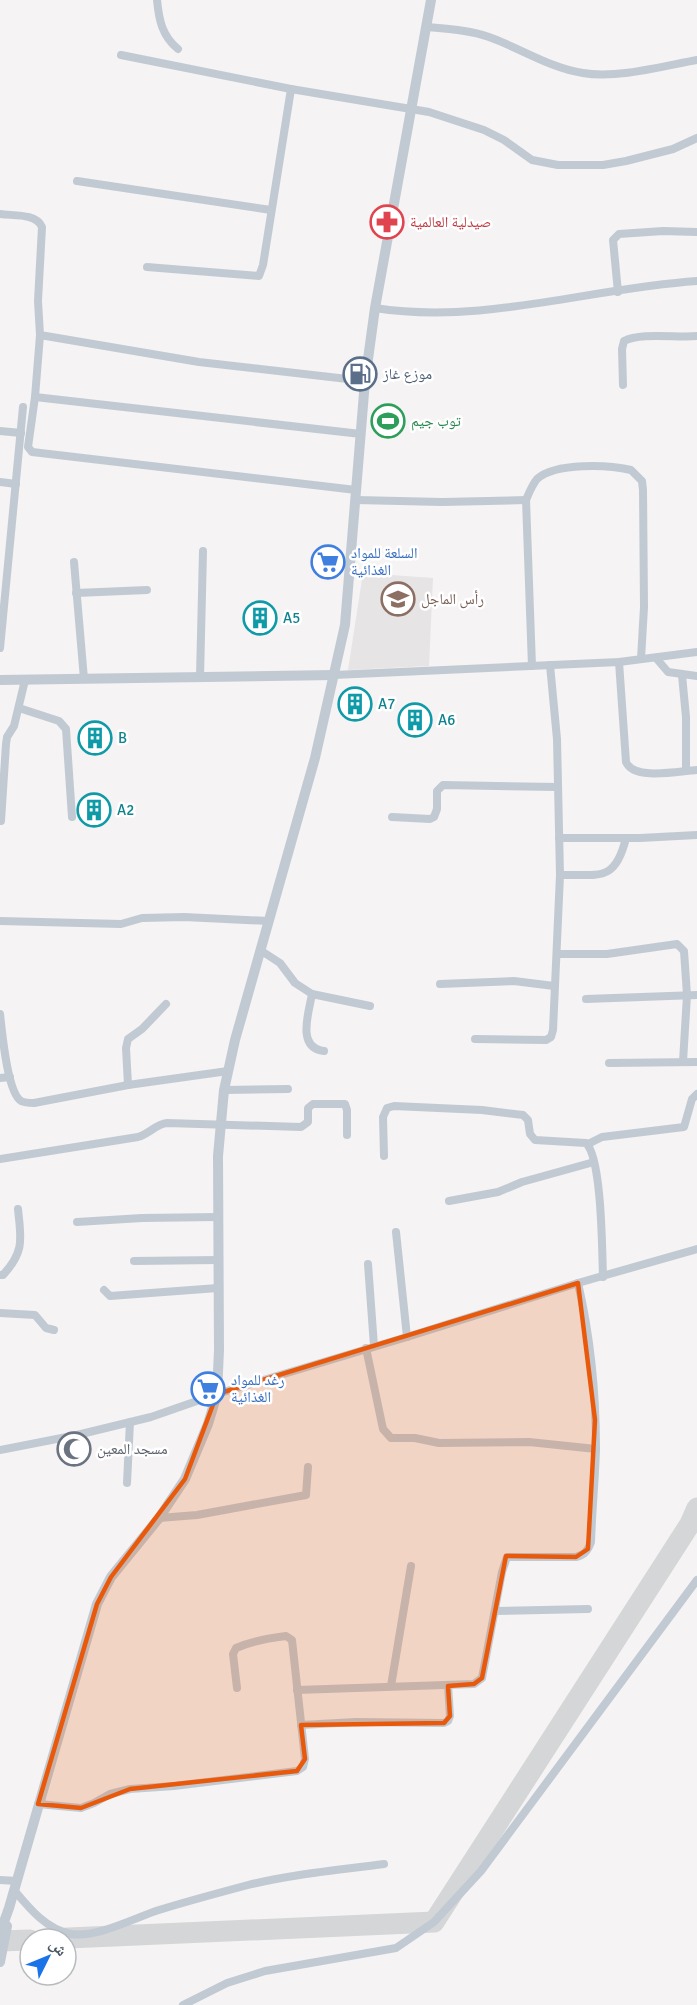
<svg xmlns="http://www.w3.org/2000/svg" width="697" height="2005" viewBox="0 0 697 2005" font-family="Signika,'Noto Naskh Arabic',sans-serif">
<rect width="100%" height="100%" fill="#f5f3f3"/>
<!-- education -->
<path fill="#e6e4e5" d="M 363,573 L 433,578 L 429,666 L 348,670 Z"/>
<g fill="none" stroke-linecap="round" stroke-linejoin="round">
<!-- taxiway -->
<g stroke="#d5d6d8" stroke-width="21">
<path d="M 46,1939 L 434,1922 L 690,1524 L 697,1508"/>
<path d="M 0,1941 L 30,1940"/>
</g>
<!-- minor -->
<g stroke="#c1cad2" stroke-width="8">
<path d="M 157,0 C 159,20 162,36 178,49"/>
<path d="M 426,27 C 447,29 469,30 489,37 C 520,48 550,68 583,73 C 616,79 664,66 697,60"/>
<path d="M 121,55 L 291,89 L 429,112 L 484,130 L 504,140 L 532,160 L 558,165 L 603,165 L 626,161 L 673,149 L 697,138"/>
<path d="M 77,181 L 271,210"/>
<path d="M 0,214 C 13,216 36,213 42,227 L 38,301 L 40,335 L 199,362 L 365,381"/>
<path d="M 147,267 L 259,276 L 263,265 L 291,89"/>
<path d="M 618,292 L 613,240 L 619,234 L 663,231 L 697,232"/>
<path d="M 375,308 C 483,325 590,288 697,281"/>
<path d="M 40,335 L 35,397 L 28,447 L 32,452 L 356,490"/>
<path d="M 623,385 L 622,349 L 624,341 C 641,332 677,338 697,336"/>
<path d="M 35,397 L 361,434"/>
<path d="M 0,431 L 21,433"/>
<path d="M 0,482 L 16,484"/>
<path d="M 356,500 L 442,502 L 526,500"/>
<path d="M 74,562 L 84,679"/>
<path d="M 76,593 L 147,590"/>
<path d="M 0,648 L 23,407"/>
<path d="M 656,658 L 668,672 L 697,676"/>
<path d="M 619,662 L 626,762 C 634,781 679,771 697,770"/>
<path d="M 532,666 L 526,500 C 529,493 532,485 537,479 C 556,462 609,465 631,470 L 642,481 L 643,490 L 644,607 L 641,659"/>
<path d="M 334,675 L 619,662 L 697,652"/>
<path d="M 682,675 L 686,717 L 686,771"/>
<path d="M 200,677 L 203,551"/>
<path d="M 19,708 L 59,721 L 66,729 L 72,817"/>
<path d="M 392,817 L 430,819 L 434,817 L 437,809 L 437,791 L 443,785 L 557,787"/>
<path d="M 1,821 L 6,744 L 7,737 L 14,726 L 25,680"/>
<path d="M 559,838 L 640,838 L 697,835"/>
<path d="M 560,875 C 599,874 615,883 626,838"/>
<path d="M 0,921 L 121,924 L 142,918 L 184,917 L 268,921"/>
<path d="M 260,950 L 280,963 L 295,983 L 312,994 L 370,1006"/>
<path d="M 558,954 L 607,954 L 677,944 L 684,951 L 687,995 L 683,1062"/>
<path d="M 440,984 L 514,981 L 554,986"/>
<path d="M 312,994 C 309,1012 296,1048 324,1051"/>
<path d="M 586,999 L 697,995"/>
<path d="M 0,1014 C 2,1031 7,1092 21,1101 C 25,1103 30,1103 34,1103 L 128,1085 L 228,1071"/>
<path d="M 475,1039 L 546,1040 L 551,1037 L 553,1030 L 560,875 L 557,739 L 550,665"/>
<path d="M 609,1063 L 697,1062"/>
<path d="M 0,1078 L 10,1077"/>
<path d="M 128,1085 L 126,1048 L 128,1039 L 142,1029 L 166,1004"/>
<path d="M 224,1090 L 288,1089"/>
<path d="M 588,1144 L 602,1137 L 684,1127 L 692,1099 L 697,1094"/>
<path d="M 384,1156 L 383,1117 L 387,1108 L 394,1106 L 482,1110 L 523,1115 L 528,1120 L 530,1134 L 535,1140 L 586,1143 C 602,1158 602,1251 603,1277"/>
<path d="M 0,1159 L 138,1137 C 149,1134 156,1124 167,1123 L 301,1127 L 308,1122 L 308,1108 L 313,1104 L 345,1104 L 347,1110 L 347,1135"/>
<path d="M 449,1201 L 498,1192 L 522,1182 L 594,1162"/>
<path d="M 77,1222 L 142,1218 L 218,1217"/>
<path d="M 396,1232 L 407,1337"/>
<path d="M 134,1261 L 218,1260"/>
<path d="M 368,1264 L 374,1346"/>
<path d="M 0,1275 L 3,1275 C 25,1251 21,1239 18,1209"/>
<path d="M 104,1290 L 110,1296 L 218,1288"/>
<path d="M 0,1313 L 35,1315 L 46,1328 L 54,1330"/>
<path d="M 366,1348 L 383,1429 L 391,1438 L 415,1438 L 439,1443 L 529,1442 L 596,1449"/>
<path d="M 0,1450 L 77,1435 L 151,1417 L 217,1394 L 407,1337 L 578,1283 L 697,1249"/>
<path d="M 127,1483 L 130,1422"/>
<path d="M 159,1518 L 197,1515 L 306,1495 L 308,1467"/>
<path d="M 496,1611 L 588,1609"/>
<path d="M 391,1686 L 411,1566"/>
<path d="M 297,1690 L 474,1684 L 482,1678 L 502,1572 L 507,1557 L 576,1557 C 585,1555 588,1550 591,1542 C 592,1511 595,1480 596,1449 C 596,1395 590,1335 578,1283"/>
<path d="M 301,1725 L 356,1722 L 444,1723 L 448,1721 L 450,1716 L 448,1685"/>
<path d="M 38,1804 L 81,1808 L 94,1803 L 110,1794 L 130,1789 L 174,1786 L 297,1771 L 303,1767 L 305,1759 L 292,1640 L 286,1636 C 269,1638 252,1641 236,1648 L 233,1654 L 237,1688"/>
<path d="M 0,1880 L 17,1881"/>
<path d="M 14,1890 C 29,1908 46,1929 71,1934 C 97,1938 134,1918 159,1910 C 188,1901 218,1893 248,1885 C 292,1874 339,1870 384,1864"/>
<path d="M 183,2005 L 227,1983 L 265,1971 L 396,1948 L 434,1922 L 481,1871 L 697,1580"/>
</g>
<!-- tertiary -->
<g stroke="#c1cad2" stroke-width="10">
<path d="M 0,680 L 334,675"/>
<path d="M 0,1933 L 9,1908 L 97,1604 L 111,1577 L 159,1518 L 185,1479 L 208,1424 L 217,1394 L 219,1350 L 218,1156 L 224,1090 L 235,1040 L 315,758 L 345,625 L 365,381 L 375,308 L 431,0"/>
<path d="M 0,1962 L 7,1926"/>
</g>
</g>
<!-- marked area -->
<path fill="#e8590c" fill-opacity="0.2" stroke="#e8590c" stroke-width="4.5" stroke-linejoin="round" d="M 578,1283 L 595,1420 L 588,1549 L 576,1557 L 506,1556 L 482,1678 L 474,1684 L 448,1686 L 450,1716 L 444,1723 L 301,1725 L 305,1759 L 297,1771 L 130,1789 L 81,1808 L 38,1804 L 97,1604 L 111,1577 L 185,1479 L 217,1394 Z"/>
<!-- icons -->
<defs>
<g id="pharmacy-ring" transform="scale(1.725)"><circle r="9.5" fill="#fff" stroke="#e0444e" stroke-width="1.5"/><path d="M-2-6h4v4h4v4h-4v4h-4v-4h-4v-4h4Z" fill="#e0444e"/></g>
<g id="fuel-ring" transform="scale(1.725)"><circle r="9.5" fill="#fff" stroke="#5c6f8a" stroke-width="1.5"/><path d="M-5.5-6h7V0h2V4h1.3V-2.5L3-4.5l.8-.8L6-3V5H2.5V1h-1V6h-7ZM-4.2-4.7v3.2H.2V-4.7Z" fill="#5c6f8a"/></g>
<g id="stadium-ring" transform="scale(1.725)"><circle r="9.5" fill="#fff" stroke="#2e9e5b" stroke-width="1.5"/><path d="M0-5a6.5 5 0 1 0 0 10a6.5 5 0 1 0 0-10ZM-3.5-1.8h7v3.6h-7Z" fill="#2e9e5b"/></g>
<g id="supermarket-ring" transform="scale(1.725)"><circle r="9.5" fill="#fff" stroke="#3f7fe0" stroke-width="1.5"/><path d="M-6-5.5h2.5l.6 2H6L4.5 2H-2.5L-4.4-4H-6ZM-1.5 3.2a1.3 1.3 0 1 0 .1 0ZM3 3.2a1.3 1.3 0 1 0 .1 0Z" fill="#3f7fe0"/></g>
<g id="school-ring" transform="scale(1.725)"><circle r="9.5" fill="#fff" stroke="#8d6e63" stroke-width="1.5"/><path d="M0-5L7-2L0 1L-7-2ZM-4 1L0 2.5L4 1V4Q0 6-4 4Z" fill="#8d6e63"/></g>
<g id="building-ring" transform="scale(1.725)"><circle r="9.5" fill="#fff" stroke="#0f9aa8" stroke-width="1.5"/><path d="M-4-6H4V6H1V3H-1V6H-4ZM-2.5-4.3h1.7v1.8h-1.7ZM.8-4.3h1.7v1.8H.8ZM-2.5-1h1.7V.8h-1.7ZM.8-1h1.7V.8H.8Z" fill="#0f9aa8"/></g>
<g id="mosque-ring" transform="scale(1.725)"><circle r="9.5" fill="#fff" stroke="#6b7280" stroke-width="1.5"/><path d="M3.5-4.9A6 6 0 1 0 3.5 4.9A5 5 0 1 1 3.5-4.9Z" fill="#6b7280"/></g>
</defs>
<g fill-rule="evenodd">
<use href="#pharmacy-ring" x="387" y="222"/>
<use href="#fuel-ring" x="360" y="374"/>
<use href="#stadium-ring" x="388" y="421"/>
<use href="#supermarket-ring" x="328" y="562"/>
<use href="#school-ring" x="398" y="599"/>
<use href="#building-ring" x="260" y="618"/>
<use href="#building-ring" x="355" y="704"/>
<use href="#building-ring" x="415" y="720"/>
<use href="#building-ring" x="95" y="738"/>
<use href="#building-ring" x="94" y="810"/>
<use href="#supermarket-ring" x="208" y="1389"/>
<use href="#mosque-ring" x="74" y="1449"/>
</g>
<g text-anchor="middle" stroke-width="5" stroke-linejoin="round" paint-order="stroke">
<!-- health labels -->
<g font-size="15" fill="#be3a42" stroke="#fff" text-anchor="start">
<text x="410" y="227">صيدلية العالمية</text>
</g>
<!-- service labels -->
<g font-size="15" fill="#4e5e75" stroke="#fff" text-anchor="start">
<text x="383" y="379">موزع غاز</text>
</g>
<!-- leisure labels -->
<g font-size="15" fill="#27864d" stroke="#fff" text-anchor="start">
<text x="411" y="426">توب جيم</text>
</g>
<!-- shop labels -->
<g font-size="15" fill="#366cbe" stroke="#fff" text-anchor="start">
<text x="351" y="558">السلعة للمواد<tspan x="351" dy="17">الغذائية</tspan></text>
<text x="231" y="1385">رغد للمواد<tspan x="231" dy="17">الغذائية</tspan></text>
</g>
<!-- education labels -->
<g font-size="15" fill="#785e54" stroke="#fff" text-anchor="start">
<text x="421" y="604">رأس الماجل</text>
</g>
<!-- culture labels -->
<g font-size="15" fill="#0d838f" stroke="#fff" text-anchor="start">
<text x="283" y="623">A5</text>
<text x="378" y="709">A7</text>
<text x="438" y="725">A6</text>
<text x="118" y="743">B</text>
<text x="117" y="815">A2</text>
</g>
<!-- worship labels -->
<g font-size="15" fill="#5b616d" stroke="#fff" text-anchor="start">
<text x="97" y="1454">مسجد المعين</text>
</g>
</g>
<!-- north arrow -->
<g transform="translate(48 1957) rotate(47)"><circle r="28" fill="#ffffff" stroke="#b7bbc0" stroke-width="1.5"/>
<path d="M0-4.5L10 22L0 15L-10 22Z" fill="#1a73e8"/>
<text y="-9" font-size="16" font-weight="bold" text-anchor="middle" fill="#4a5661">ش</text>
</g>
</svg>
